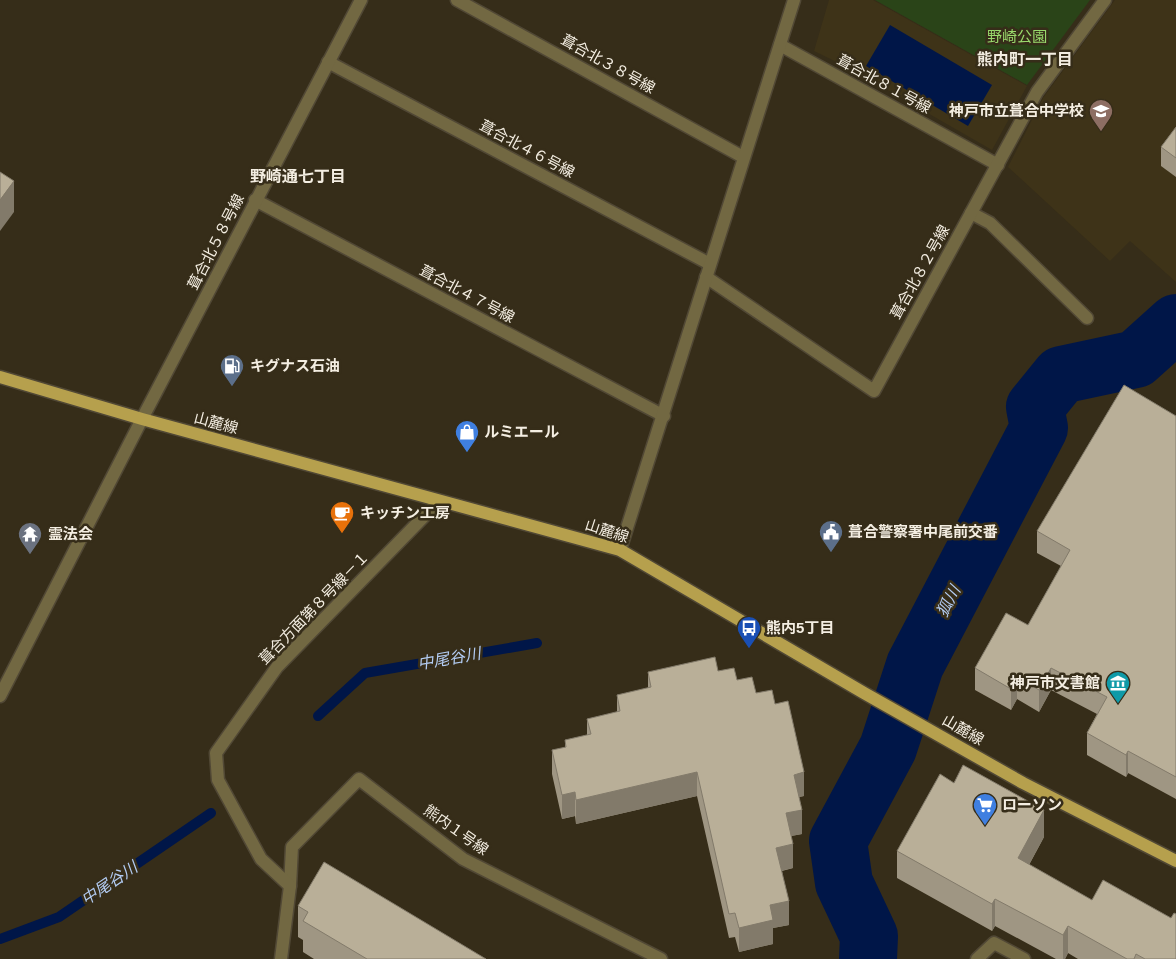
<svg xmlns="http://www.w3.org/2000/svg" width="1176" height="959" viewBox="0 0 1176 959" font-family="Helvetica,'Noto Sans JP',sans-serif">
<rect width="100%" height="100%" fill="#362d19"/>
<!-- built -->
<g fill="#3e3318">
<path d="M 829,0 L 873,0 L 1027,86 L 992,150 L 851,69 L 814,51 Z"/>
<path d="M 1115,0 L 1176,0 L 1176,282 L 1130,241 L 1110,261 L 1008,167 L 1043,98 Z"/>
</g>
<!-- green -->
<path fill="#2a4418" d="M 875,0 L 1090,0 L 1027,85 Z"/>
<!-- water -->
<path fill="#001648" d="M 890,25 L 992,85 L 968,126 L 866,66 Z"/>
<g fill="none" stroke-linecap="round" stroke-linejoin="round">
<!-- stream -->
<g stroke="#001648" stroke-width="10">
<path d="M 318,716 L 365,673 L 537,643"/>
<path d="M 0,939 L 59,917 L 211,813"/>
</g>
<!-- river -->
<path stroke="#001648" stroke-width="58" d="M 868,959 L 869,936 L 844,883 L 838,841 L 888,748 L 915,665 L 1039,428 L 1035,407 L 1061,375 L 1136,359 L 1176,323"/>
<!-- minor casing -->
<g stroke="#514835" stroke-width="15">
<g id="minor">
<path d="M 457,0 L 743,157"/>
<path d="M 780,45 L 998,165"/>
<path d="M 328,62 L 710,264"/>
<path d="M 255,200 L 664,416"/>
<path d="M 971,213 L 990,223 L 1087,318"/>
<path d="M 706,277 L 874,391 L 1037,92 L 1105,0"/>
<path d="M 0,696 L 142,419 L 361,0"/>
<path d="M 290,886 L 292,847 L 359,779 L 463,859 L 661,959"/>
<path d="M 281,959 L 290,886 L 261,859 L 218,780 L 216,753 L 277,667 L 439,501"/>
<path d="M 977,959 L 994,943 L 1024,959"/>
</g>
</g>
<!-- tertiary casing -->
<g stroke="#514835" stroke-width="15">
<path id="tertiary" d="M 620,550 L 794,0"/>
</g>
<!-- primary casing -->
<g stroke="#514835" stroke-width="15">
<path id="primary" d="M 0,377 L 142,419 L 620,550 L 864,693 L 1023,783 L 1176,861"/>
</g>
<!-- minor -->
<use href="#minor" stroke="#726842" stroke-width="12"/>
<!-- tertiary -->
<use href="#tertiary" stroke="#726842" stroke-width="12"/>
<!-- primary -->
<use href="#primary" stroke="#b6a04d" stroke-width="12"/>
</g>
<!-- wall -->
<g fill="#9f9683">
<path d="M 1176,127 L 1176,177 L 1161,166 L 1161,147 Z"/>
<path d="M 1176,416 L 1176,799 L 1128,773 L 1126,777 L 1087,755 L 1087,733 L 1097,714 L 1051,690 L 1039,712 L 1017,699 L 1011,710 L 975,690 L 975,668 L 1028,625 L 1061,566 L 1037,553 L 1037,531 Z"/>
<path d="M 718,671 L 737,680 L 756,693 L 775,704 L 804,796 L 799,797 L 802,834 L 791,836 L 793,868 L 782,871 L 789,925 L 773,928 L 773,944 L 739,952 L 735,937 L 729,938 L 697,796 L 576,824 L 575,816 L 562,819 L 552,774 L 552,750 L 565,748 L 565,740 L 587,735 L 587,719 L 617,712 L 617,695 L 648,688 L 648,672 Z"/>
<path d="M 1044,837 L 1029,865 L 1176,959 L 1078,959 L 1068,953 L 1065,959 L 1056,959 L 995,926 L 992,931 L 897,878 L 897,851 Z"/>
<path d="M 298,906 L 486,959 L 314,959 L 303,952 L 303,940 L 298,937 Z"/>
</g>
<!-- shaded-wall -->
<g fill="#827a6a">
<path d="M 14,181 L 14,212 L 0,231 L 0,200 Z"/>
<path d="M 1051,668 L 1051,690 L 1039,712 L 1039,690 Z"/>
<path d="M 1017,677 L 1017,699 L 1011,710 L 1011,689 Z"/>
<path d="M 1128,751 L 1128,773 L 1126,777 L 1126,755 Z"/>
<path d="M 697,772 L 697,796 L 576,824 L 576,800 Z"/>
<path d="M 804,772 L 804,796 L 794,798 L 794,775 Z"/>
<path d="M 575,792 L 575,816 L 562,819 L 562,795 Z"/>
<path d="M 802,810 L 802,834 L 786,837 L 786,813 Z"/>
<path d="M 1044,810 L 1044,837 L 1018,885 L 1018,858 Z"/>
<path d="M 793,844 L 793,868 L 776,872 L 776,848 Z"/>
<path d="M 995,899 L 995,926 L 992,931 L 992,904 Z"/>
<path d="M 789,901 L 789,925 L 773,928 L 773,944 L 739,952 L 739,928 L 770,905 Z"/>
<path d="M 1068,926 L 1068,953 L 1065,959 L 1063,959 L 1063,935 Z"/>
</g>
<!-- building -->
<g fill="#b9af98" stroke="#827a6a">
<path d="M 1176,127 L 1176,158 L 1161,147 Z"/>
<path d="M 0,172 L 14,181 L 0,200 Z"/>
<path d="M 1124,385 L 1176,416 L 1176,777 L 1128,751 L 1126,755 L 1087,733 L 1107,697 L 1051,668 L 1039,690 L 1017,677 L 1011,689 L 975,668 L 1006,613 L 1028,625 L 1070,550 L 1037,531 Z"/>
<path d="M 715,657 L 718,671 L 734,668 L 737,680 L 752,677 L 756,693 L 772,690 L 775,704 L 788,701 L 804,772 L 794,775 L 802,810 L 786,813 L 793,844 L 776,848 L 789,901 L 770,905 L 773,920 L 739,928 L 735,913 L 729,914 L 697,772 L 576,800 L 575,792 L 562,795 L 552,750 L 566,747 L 565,740 L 591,734 L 587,719 L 620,711 L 617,695 L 651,687 L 648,672 Z"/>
<path d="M 963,765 L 1044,810 L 1018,858 L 1092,900 L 1103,880 L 1171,918 L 1174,913 L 1176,914 L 1176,959 L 1145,959 L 1136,954 L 1134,959 L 1127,959 L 1068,926 L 1063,935 L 995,899 L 992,904 L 897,851 L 940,774 L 954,783 Z"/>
<path d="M 324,862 L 486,959 L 367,959 L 303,921 L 308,912 L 298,906 Z"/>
</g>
<!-- icons -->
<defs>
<g id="school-pin" transform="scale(1.25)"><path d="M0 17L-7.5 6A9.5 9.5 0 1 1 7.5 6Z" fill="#8d6e63" stroke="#362d19"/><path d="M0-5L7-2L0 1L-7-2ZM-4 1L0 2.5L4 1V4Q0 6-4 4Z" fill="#fff"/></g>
<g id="fuel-pin" transform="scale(1.25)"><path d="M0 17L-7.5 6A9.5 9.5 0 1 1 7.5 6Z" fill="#5c6f8a" stroke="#362d19"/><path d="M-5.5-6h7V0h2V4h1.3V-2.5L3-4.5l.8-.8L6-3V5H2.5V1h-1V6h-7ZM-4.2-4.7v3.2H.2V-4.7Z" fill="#fff"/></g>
<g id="shop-pin" transform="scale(1.25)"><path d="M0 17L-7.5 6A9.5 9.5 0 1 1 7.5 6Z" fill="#3f7fe0" stroke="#362d19"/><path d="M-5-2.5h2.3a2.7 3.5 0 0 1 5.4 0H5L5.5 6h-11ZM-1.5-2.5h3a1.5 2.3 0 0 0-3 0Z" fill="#fff"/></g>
<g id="cafe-pin" transform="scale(1.25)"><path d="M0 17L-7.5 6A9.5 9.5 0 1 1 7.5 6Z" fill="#e8710a" stroke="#362d19"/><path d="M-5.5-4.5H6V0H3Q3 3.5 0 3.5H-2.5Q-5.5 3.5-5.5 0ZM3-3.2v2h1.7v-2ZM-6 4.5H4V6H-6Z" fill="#fff"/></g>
<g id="civic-pin" transform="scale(1.25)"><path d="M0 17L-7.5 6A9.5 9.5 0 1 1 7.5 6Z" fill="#5c6f8a" stroke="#362d19"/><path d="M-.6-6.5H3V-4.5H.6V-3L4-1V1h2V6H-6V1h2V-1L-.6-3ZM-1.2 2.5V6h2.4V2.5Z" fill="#fff"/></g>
<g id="temple-pin" transform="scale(1.25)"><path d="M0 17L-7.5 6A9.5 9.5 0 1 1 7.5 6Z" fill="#6b7280" stroke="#362d19"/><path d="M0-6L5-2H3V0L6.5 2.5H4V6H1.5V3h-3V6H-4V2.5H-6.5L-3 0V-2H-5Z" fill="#fff"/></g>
<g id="bus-pin" transform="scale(1.25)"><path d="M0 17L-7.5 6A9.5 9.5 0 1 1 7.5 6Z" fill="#1a4fb4" stroke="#362d19"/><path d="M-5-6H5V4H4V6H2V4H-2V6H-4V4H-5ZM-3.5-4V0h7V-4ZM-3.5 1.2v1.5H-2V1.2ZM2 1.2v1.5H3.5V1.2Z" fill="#fff"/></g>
<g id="museum-pin" transform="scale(1.25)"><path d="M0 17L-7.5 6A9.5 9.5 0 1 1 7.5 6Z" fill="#0f9aa8" stroke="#362d19"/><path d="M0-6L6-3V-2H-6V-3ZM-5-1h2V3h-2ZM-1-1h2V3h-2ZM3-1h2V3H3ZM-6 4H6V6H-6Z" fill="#fff"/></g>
<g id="supermarket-pin" transform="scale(1.25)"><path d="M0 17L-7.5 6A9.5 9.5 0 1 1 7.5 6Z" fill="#3f7fe0" stroke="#362d19"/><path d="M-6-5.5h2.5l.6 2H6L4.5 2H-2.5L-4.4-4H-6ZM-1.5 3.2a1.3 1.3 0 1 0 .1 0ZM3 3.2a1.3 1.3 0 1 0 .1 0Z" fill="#fff"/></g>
</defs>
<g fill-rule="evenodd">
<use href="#school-pin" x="1101" y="111"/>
<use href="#fuel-pin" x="232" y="366"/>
<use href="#shop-pin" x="467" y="432"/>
<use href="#cafe-pin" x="342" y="513"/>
<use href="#civic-pin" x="831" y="532"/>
<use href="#temple-pin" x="30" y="534"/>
<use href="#bus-pin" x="749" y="628"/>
<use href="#museum-pin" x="1118" y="683"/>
<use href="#supermarket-pin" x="985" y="805"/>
</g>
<g text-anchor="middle" stroke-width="5" stroke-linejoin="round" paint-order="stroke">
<!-- park labels -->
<g font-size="15" fill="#99d96c" stroke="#362d19">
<text x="1017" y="42">野崎公園</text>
</g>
<!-- street labels -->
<g font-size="15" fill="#f4eee2" stroke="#362d19">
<text transform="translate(608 64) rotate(29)" y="5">葺合北３８号線</text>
<text transform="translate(884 84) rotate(29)" y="5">葺合北８１号線</text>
<text transform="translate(527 149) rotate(28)" y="5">葺合北４６号線</text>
<text transform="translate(216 242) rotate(-63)" y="5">葺合北５８号線</text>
<text transform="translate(920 272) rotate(-61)" y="5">葺合北８２号線</text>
<text transform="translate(467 294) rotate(28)" y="5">葺合北４７号線</text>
<text transform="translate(216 423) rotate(15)" y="5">山麓線</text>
<text transform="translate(607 531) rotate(18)" y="5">山麓線</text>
<text transform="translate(314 608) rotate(-46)" y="5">葺合方面第８号線－１</text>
<text transform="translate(963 730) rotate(30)" y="5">山麓線</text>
<text transform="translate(456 830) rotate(35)" y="5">熊内１号線</text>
</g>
<!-- poi labels -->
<g font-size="15" font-weight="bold" fill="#f4eee2" stroke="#362d19" text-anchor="start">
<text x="1084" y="116" text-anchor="end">神戸市立葺合中学校</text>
<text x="250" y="371">キグナス石油</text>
<text x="484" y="437">ルミエール</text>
<text x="360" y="518">キッチン工房</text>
<text x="848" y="537">葺合警察署中尾前交番</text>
<text x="48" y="539">霊法会</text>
<text x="766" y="633">熊内5丁目</text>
<text x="1100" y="688" text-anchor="end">神戸市文書館</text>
<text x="1002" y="810">ローソン</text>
</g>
<!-- neighbourhood labels -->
<g font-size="16" font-weight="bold" fill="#f4eee2" stroke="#362d19">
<text x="1025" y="65">熊内町一丁目</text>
<text x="298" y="182">野崎通七丁目</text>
</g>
<!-- water labels -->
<g font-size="16" font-style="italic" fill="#b3ccf3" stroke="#362d19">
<text transform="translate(948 601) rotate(-62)" y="6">狐川</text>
<text transform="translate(449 658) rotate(-10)" y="6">中尾谷川</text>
<text transform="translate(109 883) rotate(-34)" y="6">中尾谷川</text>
</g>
</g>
</svg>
